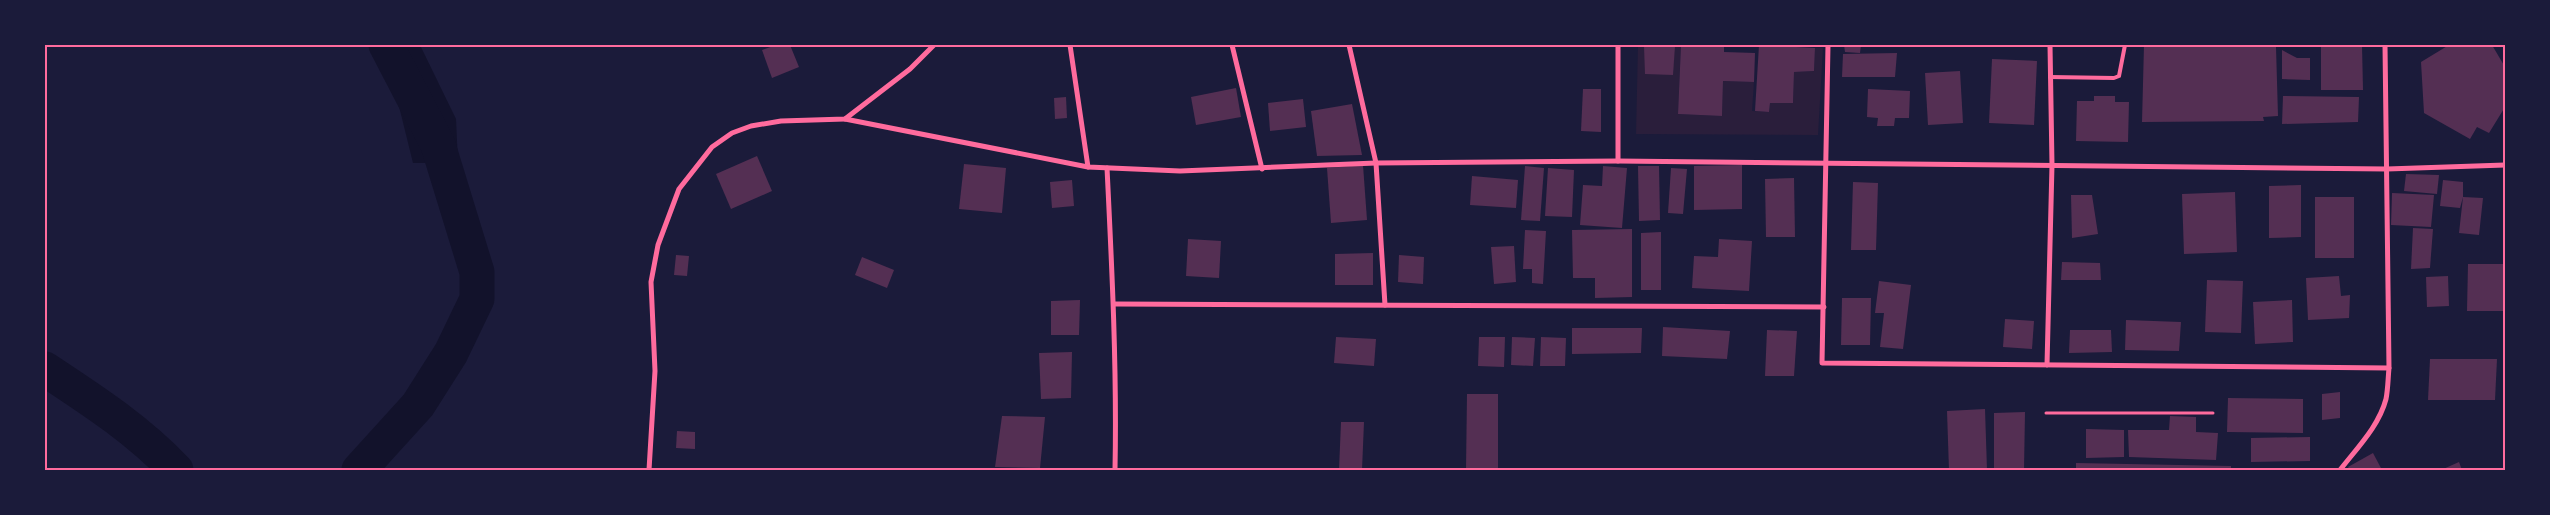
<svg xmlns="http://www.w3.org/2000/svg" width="2550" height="515" viewBox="0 0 2550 515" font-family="'Playfair Display',serif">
<rect width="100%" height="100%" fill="#1b1b3a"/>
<!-- green -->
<path fill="#2a1e3b" d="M 1638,45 L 1681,45 L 1678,114 L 1722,116 L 1723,81 L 1754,82 L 1752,111 L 1769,112 L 1770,103 L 1793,103 L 1794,72 L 1814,71 L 1815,48 L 1823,48 L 1818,135 L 1636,134 Z"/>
<!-- water -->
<path fill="#12122b" d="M 373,45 L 420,45 L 456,119 L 458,163 L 413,163 L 395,90 Z"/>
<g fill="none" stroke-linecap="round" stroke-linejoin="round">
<!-- river -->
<g stroke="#12122b" stroke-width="35">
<path d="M 45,369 C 92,400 137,429 176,470"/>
<path d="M 359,470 L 418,405 L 451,353 L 477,299 L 477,272 L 438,145 L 386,45"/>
</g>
</g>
<!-- building -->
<g fill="#542f53">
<path d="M 776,45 L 790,45 L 799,67 L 772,78 L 762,50 Z"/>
<path d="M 1681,45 L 1724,45 L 1724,52 L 1755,53 L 1754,82 L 1723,81 L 1722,116 L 1678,114 Z"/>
<path d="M 1759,45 L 1815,48 L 1814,71 L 1794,72 L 1793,103 L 1770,103 L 1769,112 L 1755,111 Z"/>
<path d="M 1844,45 L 1861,45 L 1860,53 L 1845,52 Z"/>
<path d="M 2144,45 L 2263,45 L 2262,47 L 2276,47 L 2278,116 L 2263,117 L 2264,121 L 2142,122 Z"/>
<path d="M 2321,45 L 2362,45 L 2363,90 L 2321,90 Z"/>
<path d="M 2449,45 L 2492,45 L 2505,67 L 2505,107 L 2489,133 L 2477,127 L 2470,139 L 2424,113 L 2421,62 Z"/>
<path d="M 1644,46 L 1675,46 L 1673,75 L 1645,74 Z"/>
<path d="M 2282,50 L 2297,58 L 2310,58 L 2310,80 L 2282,79 Z"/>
<path d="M 1897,53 L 1895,77 L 1842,77 L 1843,54 Z"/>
<path d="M 1992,59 L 2037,61 L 2034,125 L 1989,123 Z"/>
<path d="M 1960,71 L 1963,123 L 1928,125 L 1925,73 Z"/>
<path d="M 1236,88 L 1241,117 L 1196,125 L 1191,97 Z"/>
<path d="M 1583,89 L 1601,89 L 1601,132 L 1581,131 Z"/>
<path d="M 1868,89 L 1910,91 L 1909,118 L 1895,118 L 1894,126 L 1877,126 L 1878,118 L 1867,117 Z"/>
<path d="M 2094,96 L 2115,96 L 2115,102 L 2129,102 L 2128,142 L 2076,141 L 2077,101 L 2094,101 Z"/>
<path d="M 2283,96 L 2359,97 L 2358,122 L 2282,124 Z"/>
<path d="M 1066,97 L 1067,118 L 1055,119 L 1054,98 Z"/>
<path d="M 1303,99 L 1306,127 L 1270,131 L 1268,103 Z"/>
<path d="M 1352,104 L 1362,155 L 1317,156 L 1311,111 Z"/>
<path d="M 757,156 L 772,191 L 731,209 L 716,174 Z"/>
<path d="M 964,164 L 1006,168 L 1002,213 L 959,209 Z"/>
<path d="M 1363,165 L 1367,220 L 1331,223 L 1327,168 Z"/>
<path d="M 1742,165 L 1742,209 L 1694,210 L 1694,166 Z"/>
<path d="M 1525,166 L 1544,168 L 1540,221 L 1521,220 Z"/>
<path d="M 1603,166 L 1627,168 L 1622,228 L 1580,225 L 1583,185 L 1602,186 Z"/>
<path d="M 1638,166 L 1659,166 L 1660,220 L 1639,221 Z"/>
<path d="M 1548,168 L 1574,170 L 1572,217 L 1545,216 Z"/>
<path d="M 1671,168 L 1687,169 L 1683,214 L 1668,213 Z"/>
<path d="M 2406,174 L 2439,175 L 2437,194 L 2404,191 Z"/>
<path d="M 1472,176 L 1518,180 L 1516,208 L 1470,205 Z"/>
<path d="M 1794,178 L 1795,237 L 1766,237 L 1765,179 Z"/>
<path d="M 1072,180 L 1074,206 L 1052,208 L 1050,182 Z"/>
<path d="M 2443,180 L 2463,182 L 2463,197 L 2483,198 L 2479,235 L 2459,233 L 2463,197 L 2460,208 L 2440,206 Z"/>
<path d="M 1853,182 L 1878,183 L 1876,250 L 1851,250 Z"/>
<path d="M 2301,185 L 2301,237 L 2269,238 L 2269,186 Z"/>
<path d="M 2235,192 L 2237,252 L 2184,254 L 2182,194 Z"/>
<path d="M 2392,193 L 2434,195 L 2431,227 L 2391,225 Z"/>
<path d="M 2071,195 L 2092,195 L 2098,234 L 2072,238 Z"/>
<rect x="2315" y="197" width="39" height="61"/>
<path d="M 2413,228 L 2433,229 L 2430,268 L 2411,269 Z"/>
<path d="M 1632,229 L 1632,297 L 1595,298 L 1595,278 L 1573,278 L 1572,230 Z"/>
<path d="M 1525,230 L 1546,231 L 1543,284 L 1532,283 L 1532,269 L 1523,269 Z"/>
<path d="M 1661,232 L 1661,290 L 1641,290 L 1641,233 Z"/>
<path d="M 1188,239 L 1221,241 L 1219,278 L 1186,276 Z"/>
<path d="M 1719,239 L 1752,241 L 1749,291 L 1692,288 L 1694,256 L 1718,257 Z"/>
<path d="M 1514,246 L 1516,282 L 1494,284 L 1491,247 Z"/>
<path d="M 1373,253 L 1373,285 L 1335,285 L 1335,254 Z"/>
<path d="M 676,255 L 689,256 L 687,276 L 674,275 Z"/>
<path d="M 1399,255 L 1424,257 L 1423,284 L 1398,282 Z"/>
<path d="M 862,257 L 894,270 L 887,288 L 855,275 Z"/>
<path d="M 2062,262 L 2100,263 L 2101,280 L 2061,280 Z"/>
<path d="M 2468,264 L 2505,264 L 2505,311 L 2467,311 Z"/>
<path d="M 2339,276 L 2341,296 L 2350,295 L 2349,318 L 2308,320 L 2306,278 Z"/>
<path d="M 2448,276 L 2449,306 L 2427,307 L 2426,277 Z"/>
<path d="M 2207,280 L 2243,281 L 2241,333 L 2205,332 Z"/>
<path d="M 1879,281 L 1911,285 L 1903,349 L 1880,347 L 1884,313 L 1875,313 Z"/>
<path d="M 1842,298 L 1871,298 L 1870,345 L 1841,345 Z"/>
<path d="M 1080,300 L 1079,335 L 1051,335 L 1051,301 Z"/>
<path d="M 2292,300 L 2293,342 L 2255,344 L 2253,302 Z"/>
<path d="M 2005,319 L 2034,321 L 2032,349 L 2003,347 Z"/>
<path d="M 2126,320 L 2181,322 L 2179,351 L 2125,350 Z"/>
<path d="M 1663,327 L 1730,331 L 1727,359 L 1662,356 Z"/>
<path d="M 1572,328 L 1642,328 L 1641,353 L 1572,354 Z"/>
<path d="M 1767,330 L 1797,331 L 1794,376 L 1765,376 Z"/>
<path d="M 2070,330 L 2111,330 L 2112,352 L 2069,353 Z"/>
<path d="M 1336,337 L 1376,339 L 1374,366 L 1334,363 Z"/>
<path d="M 1479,337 L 1505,337 L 1504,367 L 1478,366 Z"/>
<path d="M 1512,337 L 1535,338 L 1533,366 L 1511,365 Z"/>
<path d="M 1541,337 L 1566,338 L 1565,366 L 1540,366 Z"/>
<path d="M 1072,352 L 1071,398 L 1041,399 L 1039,353 Z"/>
<path d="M 2430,359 L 2497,359 L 2495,400 L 2428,400 Z"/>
<path d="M 2340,392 L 2340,418 L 2322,420 L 2322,394 Z"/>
<path d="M 1467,394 L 1498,394 L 1498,470 L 1466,470 Z"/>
<path d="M 2228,398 L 2303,399 L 2303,433 L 2227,432 Z"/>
<path d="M 1985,409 L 1987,470 L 1949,470 L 1947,411 Z"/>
<path d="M 2025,412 L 2024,470 L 1994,470 L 1994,413 Z"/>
<path d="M 1002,416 L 1045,417 L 1040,468 L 995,467 Z"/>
<path d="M 2170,416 L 2196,417 L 2196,432 L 2218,433 L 2216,460 L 2129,457 L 2128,430 L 2169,430 Z"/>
<path d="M 1341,422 L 1364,422 L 1362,470 L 1339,470 Z"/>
<path d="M 2086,429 L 2124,430 L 2124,457 L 2086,458 Z"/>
<path d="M 677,431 L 695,432 L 695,449 L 676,448 Z"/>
<path d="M 2310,437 L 2310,461 L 2251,462 L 2251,438 Z"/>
<path d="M 2373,453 L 2382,470 L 2350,470 L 2348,467 Z"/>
<path d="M 2459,462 L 2462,470 L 2441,470 Z"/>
<path d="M 2076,463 L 2231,466 L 2231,470 L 2076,470 Z"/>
</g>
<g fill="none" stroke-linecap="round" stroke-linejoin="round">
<!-- path -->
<path stroke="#ff6b9d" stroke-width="3" d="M 2046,413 L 2213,413"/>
<!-- service -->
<path stroke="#ff6b9d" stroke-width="4" d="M 2050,77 L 2114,78 L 2119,76 L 2125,45"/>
<!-- minor -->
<g stroke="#ff6b9d" stroke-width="5">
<path d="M 1070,45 L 1088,167"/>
<path d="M 1232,45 L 1262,169"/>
<path d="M 1349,45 L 1376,163 L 1385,305"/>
<path d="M 1828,45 L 1822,363 L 2389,368"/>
<path d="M 845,119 L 1088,167 L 1180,171 L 1376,163 L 1618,161 L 2387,169 L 2505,165"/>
<path d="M 1618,161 L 1618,45"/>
<path d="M 1107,168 C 1112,269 1117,369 1115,470"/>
<path d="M 1115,304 L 1824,307"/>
<path d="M 2047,365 L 2052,165 L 2050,45"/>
<path d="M 649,470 L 655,371 L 651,282 L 658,245 L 679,189 L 712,147 L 732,133 L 751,126 L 781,121 L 845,119 L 910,69 L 934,45"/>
<path d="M 2340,470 C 2357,448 2379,426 2386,399 C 2388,389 2388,378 2389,368 L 2385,45"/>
</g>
</g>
<!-- border -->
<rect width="2550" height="515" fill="none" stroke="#1b1b3a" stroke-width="92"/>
<rect x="46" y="46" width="2458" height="423" fill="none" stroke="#ff6b9d" stroke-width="2"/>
</svg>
